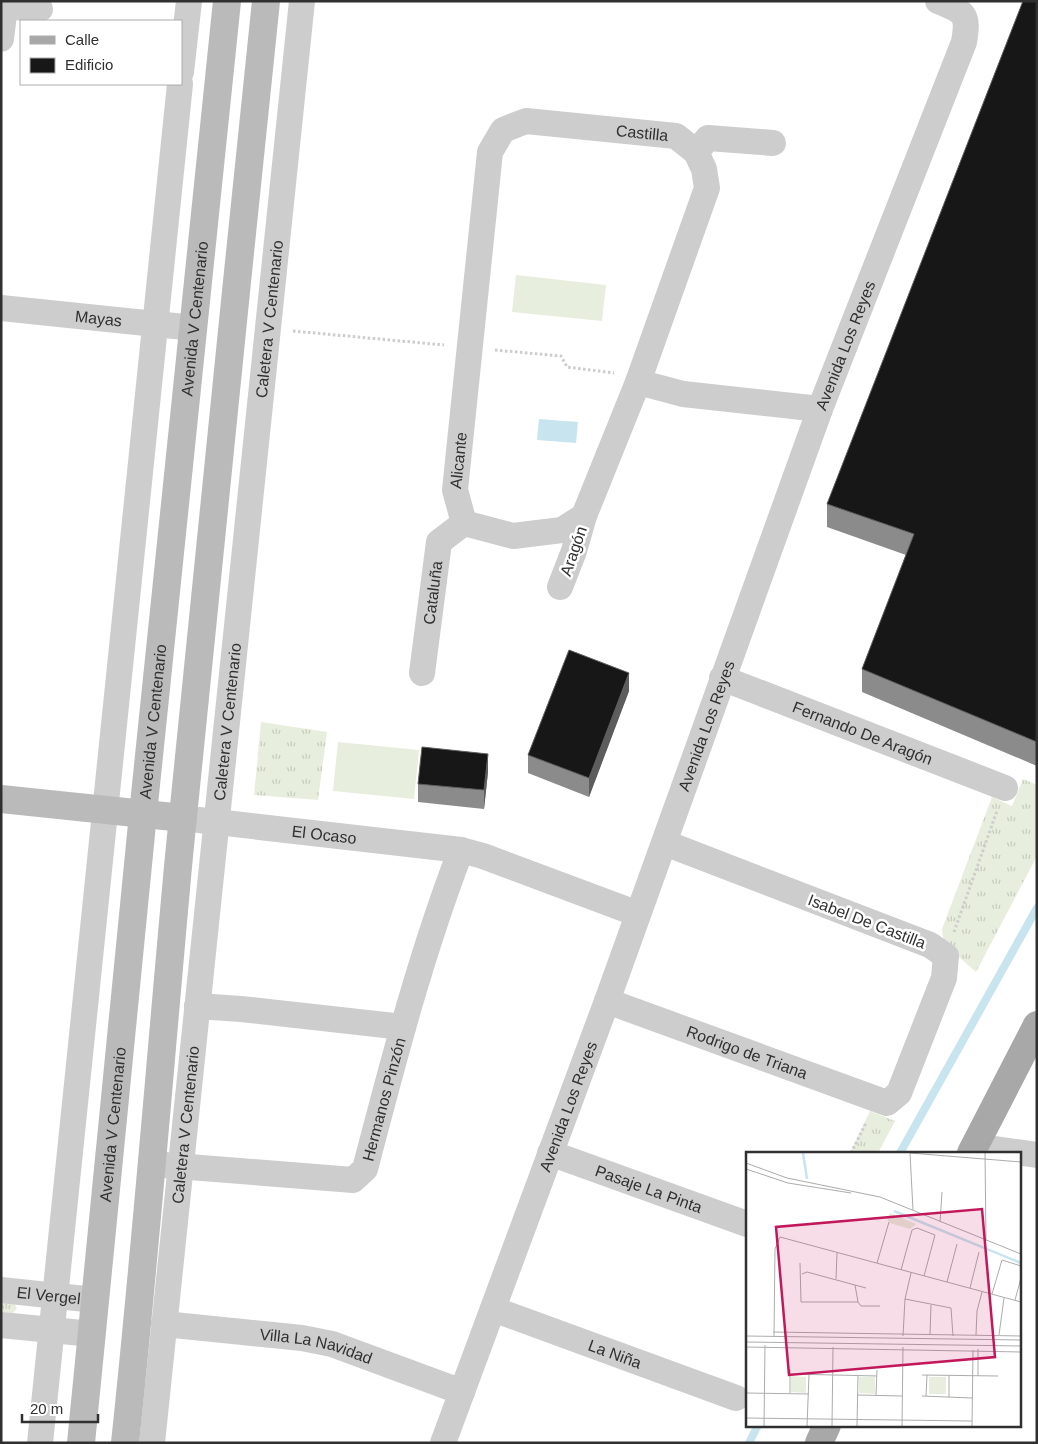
<svg xmlns="http://www.w3.org/2000/svg" width="1038" height="1444" viewBox="0 0 1038 1444" font-family="Helvetica,sans-serif">
<defs>
<pattern id="grass-tufts" width="24" height="20" patternUnits="userSpaceOnUse" patternTransform="scale(1.25)"><rect width="24" height="20" fill="#e8eedd"/><path d="M3 7l-1-3M5 7V3M7 7l1-3M15 17l-1-3M17 17v-4M19 17l1-3" fill="none" stroke="#c7ccbe"/></pattern>
</defs>
<rect width="100%" height="100%" fill="#fff"/>
<!-- grass -->
<g fill="url(#grass-tufts)">
<path d="M 261,722 L 327,732 L 318,800 L 254,795 Z"/>
<path d="M 1023,779 L 1037,785 L 1037,856 L 976,972 L 944,944 L 942,929 L 992,797 L 1012,806 Z"/>
<path d="M 870,1111 L 895,1121 L 878,1153 L 850,1153 Z"/>
<path d="M 1,1302 L 14,1303 L 17,1308 L 13,1313 L 1,1312 Z"/>
</g>
<!-- pitch -->
<g fill="#e8eedd">
<path d="M 516,275 L 606,285 L 602,321 L 512,312 Z"/>
<path d="M 338,742 L 419,750 L 414,799 L 333,791 Z"/>
</g>
<!-- water -->
<path fill="#c7e4ef" d="M 539,419 L 578,422 L 576,443 L 537,440 Z"/>
<g fill="none" stroke-linecap="round" stroke-linejoin="round">
<!-- stream -->
<g stroke="#c7e4ef" stroke-width="8">
<path d="M 900,1153 L 1037,908"/>
<path d="M 749,1443 L 758,1425"/>
</g>
<!-- path -->
<g stroke="#cdcdcd" stroke-width="3" stroke-dasharray="2.5 2.5" stroke-linecap="butt">
<path d="M 293,331 L 444,345"/>
<path d="M 495,350 L 561,356 L 567,367 L 614,373"/>
<path d="M 954,932 L 997,811"/>
<path d="M 851,1153 L 866,1123"/>
</g>
<!-- street -->
<g stroke="#cdcdcd" stroke-width="26">
<path d="M 1,6 L 40,9"/>
<path d="M 1,39 L 5,6"/>
<path d="M 181,72 L 189,1"/>
<path d="M 696,152 L 708,138 L 773,143"/>
<path id="s1" d="M 1,308 L 194,328"/>
<path d="M 638,382 L 683,394 L 820,409"/>
<path id="s2" d="M 464,523 L 455,490 L 490,152 L 503,130 L 526,121 L 676,136 L 696,152 L 704,169 L 707,188 L 638,382 L 584,516 L 574,551 L 560,587"/>
<path d="M 464,523 L 513,536 L 562,530 L 584,516"/>
<path id="s3" d="M 422,673 L 439,542 L 464,523"/>
<path id="s4" d="M 722,678 L 1005,788"/>
<path id="s5" d="M 199,820 L 461,850 L 483,856 L 638,914"/>
<path id="s6" d="M 607,1001 L 887,1103 L 899,1093 L 944,978 L 946,956 L 930,945 L 665,843"/>
<path d="M 197,1006 L 241,1009 L 403,1027"/>
<path d="M 974,1146 L 1037,1155"/>
<path id="s7" d="M 550,1153 L 747,1224"/>
<path id="s8" d="M 164,1165 L 353,1180 L 365,1169 C 393,1062 421,954 461,850"/>
<path id="s9" d="M 1,1290 L 95,1300"/>
<path id="s10" d="M 493,1309 L 736,1398"/>
<path id="s11" d="M 164,1324 L 302,1338 L 332,1344 L 462,1392"/>
<path d="M 1,1325 L 92,1334"/>
<path d="M 40,1443 L 180,84"/>
<path id="s12" d="M 152,1443 L 302,1"/>
<path id="s13" d="M 443,1443 L 607,1001 L 820,409 L 964,42 C 969,13 964,12 938,1"/>
</g>
<!-- secondary -->
<g stroke="#bababa" stroke-width="28">
<path d="M 1,799 L 183,818"/>
<path id="s14" d="M 81,1443 L 143,814 L 227,1"/>
<path d="M 125,1443 C 146,1247 161,1051 179,856 C 206,571 237,286 266,1"/>
</g>
<!-- primary -->
<g stroke="#a8a8a8" stroke-width="28">
<path d="M 971,1153 L 1037,1025"/>
<path d="M 819,1443 L 827,1425"/>
</g>
</g>
<!-- wall -->
<g fill="#8b8b8b">
<path d="M 1037,1 L 1037,766 L 862,692 L 862,669 L 906,555 L 827,527 L 827,504 Z"/>
<path d="M 629,691 L 589,797 L 528,773 L 528,755 Z"/>
<path d="M 488,772 L 484,809 L 418,802 L 418,784 Z"/>
</g>
<!-- shaded-wall -->
<g fill="#5d5d5d">
<path d="M 629,673 L 629,691 L 589,797 L 589,778 Z"/>
<path d="M 488,754 L 488,772 L 484,809 L 484,790 Z"/>
</g>
<!-- building -->
<g fill="#171717" stroke="#5d5d5d">
<path d="M 1023,1 L 1037,1 L 1037,742 L 862,669 L 914,534 L 827,504 Z"/>
<path d="M 569,650 L 629,673 L 589,778 L 528,755 Z"/>
<path d="M 422,747 L 488,754 L 484,790 L 418,784 Z"/>
</g>
<g text-anchor="middle" stroke-width="5" stroke-linejoin="round" paint-order="stroke">
<!-- street labels -->
<g font-size="16" fill="#303030" stroke="#fff">
<text dy="6" stroke="none"><textPath href="#s2" startOffset="541">Castilla</textPath></text>
<text dy="6" stroke="none"><textPath href="#s1" startOffset="98">Mayas</textPath></text>
<text dy="6" stroke="none"><textPath href="#s14" startOffset="1130">Avenida V Centenario</textPath></text>
<text dy="6" stroke="none"><textPath href="#s12" startOffset="1130">Caletera V Centenario</textPath></text>
<text dy="6" stroke="none"><textPath href="#s13" startOffset="1169">Avenida Los Reyes</textPath></text>
<text dy="6" stroke="none"><textPath href="#s2" startOffset="64">Alicante</textPath></text>
<text transform="translate(573 551) rotate(-71)" y="6">Aragón</text>
<text dy="6" stroke="none"><textPath href="#s3" startOffset="81">Cataluña</textPath></text>
<text dy="6" stroke="none"><textPath href="#s14" startOffset="725">Avenida V Centenario</textPath></text>
<text dy="6" stroke="none"><textPath href="#s12" startOffset="725">Caletera V Centenario</textPath></text>
<text dy="6" stroke="none"><textPath href="#s13" startOffset="764">Avenida Los Reyes</textPath></text>
<text dy="6" stroke="none"><textPath href="#s4" startOffset="151">Fernando De Aragón</textPath></text>
<text dy="6" stroke="none"><textPath href="#s5" startOffset="126">El Ocaso</textPath></text>
<text transform="translate(867 921) rotate(21)" y="6">Isabel De Castilla</text>
<text dy="6" stroke="none"><textPath href="#s6" startOffset="149">Rodrigo de Triana</textPath></text>
<text dy="6" stroke="none"><textPath href="#s8" startOffset="278">Hermanos Pinzón</textPath></text>
<text dy="6" stroke="none"><textPath href="#s13" startOffset="359">Avenida Los Reyes</textPath></text>
<text dy="6" stroke="none"><textPath href="#s14" startOffset="320">Avenida V Centenario</textPath></text>
<text dy="6" stroke="none"><textPath href="#s12" startOffset="320">Caletera V Centenario</textPath></text>
<text dy="6" stroke="none"><textPath href="#s7" startOffset="105">Pasaje La Pinta</textPath></text>
<text dy="6" stroke="none"><textPath href="#s9" startOffset="48">El Vergel</textPath></text>
<text dy="6" stroke="none"><textPath href="#s11" startOffset="154">Villa La Navidad</textPath></text>
<text dy="6" stroke="none"><textPath href="#s10" startOffset="130">La Niña</textPath></text>
</g>
</g>
<!-- overview -->
<g transform="translate(746 1152)">
<rect width="275" height="275" fill="#fff"/>
<path d="M 144,61 L 170,72 L 164,77 L 144,71 L 141,67 ZM 45,224 L 60,225 L 60,241 L 45,240 ZM 113,225 L 129,225 L 129,242 L 113,241 ZM 183,225 L 200,225 L 200,242 L 183,242 Z" fill="#e8eedd"/>
<path fill="none" stroke="#c7e4ef" stroke-width="2.5" d="M 57,1 L 61,27M 148,59 L 275,111"/>
<path fill="none" stroke="#acacac" stroke-width="1" d="M 164,1 L 275,10M 164,1 L 167,58M 239,1 L 240,89M 0,11 L 41,26 L 134,45 L 275,102M 0,17 L 42,31 L 105,41M 194,70 L 196,40M 54,111 L 55,150 L 112,150M 131,111 L 143,70M 155,118 L 166,78 L 171,76 L 189,83 L 178,124M 56,122 L 61,120 L 120,136M 90,127 L 91,101M 201,130 L 211,92M 109,133 L 112,150M 224,136 L 233,100M 246,142 L 256,108 L 275,114M 159,147 L 205,156 L 207,184M 269,148 L 275,126M 112,150 L 115,154 L 134,154M 27,180 L 275,184M 184,182 L 185,153M 230,183 L 231,159 L 236,140M 253,183 L 258,146M 0,184 L 275,188M 157,184 L 159,147 L 165,121M 28,185 L 29,97 L 34,85 L 275,150M 0,190 L 275,194M 0,195 L 275,200M 44,222 L 131,224M 176,223 L 252,224M 232,224 L 232,197M 0,241 L 63,242M 44,241 L 44,217M 111,243 L 156,244M 130,243 L 131,218M 176,244 L 226,246M 180,244 L 181,223M 203,245 L 203,223M 0,266 L 226,269M 18,274 L 19,193M 61,274 L 63,223M 86,274 L 87,195M 111,274 L 112,224M 156,274 L 157,195M 226,274 L 227,198"/>
<path fill="#c2185b" fill-opacity="0.15" stroke="#c2185b" stroke-width="2.5" d="M 236,57 L 249,205 L 43,223 L 30,75 Z"/>
<rect width="275" height="275" fill="none" stroke="#303030" stroke-width="2.5"/>
</g>
<!-- border -->
<rect width="1038" height="1444" fill="none" stroke="#303030" stroke-width="5"/>
<!-- legend -->
<rect x="20" y="20" width="162" height="65" fill="#ffffff" stroke="#acacac"/>
<rect x="30" y="36" width="25" height="8" fill="#a8a8a8" stroke="#acacac"/>
<text x="65" y="45" font-size="15" fill="#303030">Calle</text>
<rect x="30" y="58" width="25" height="15" fill="#171717" stroke="#acacac"/>
<text x="65" y="70" font-size="15" fill="#303030">Edificio</text>
<!-- scale -->
<path d="M22 1414v8h76v-8" fill="none" stroke="#303030" stroke-width="2.5"/>
<text x="30" y="1414" font-size="15" fill="#303030" stroke="#ffffff" stroke-width="4" paint-order="stroke">20 m</text>
</svg>
